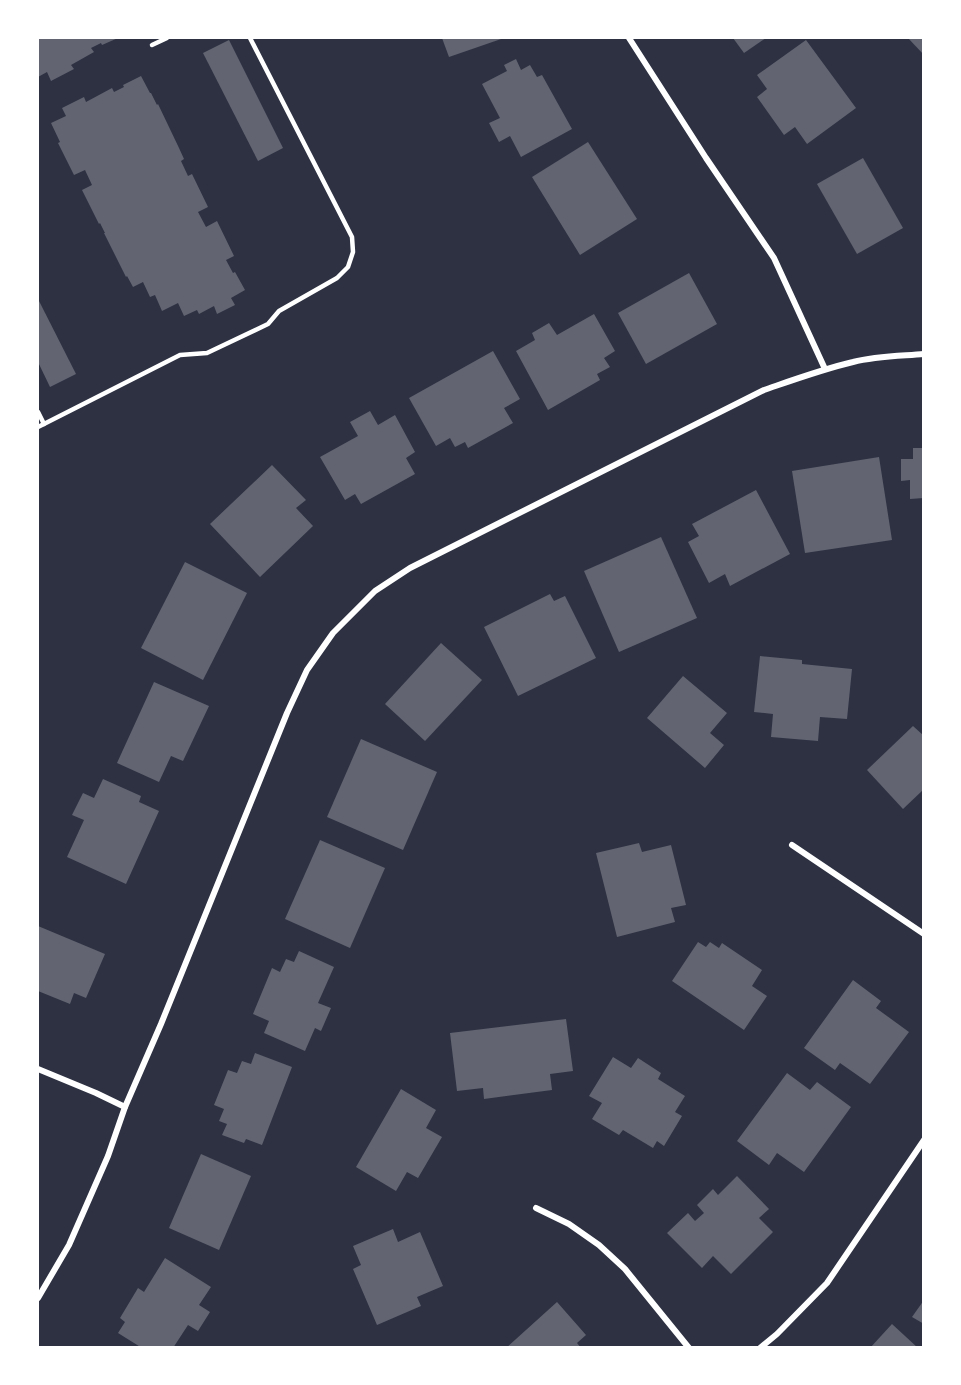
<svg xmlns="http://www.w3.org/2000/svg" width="961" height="1385" viewBox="0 0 961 1385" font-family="'Titillium Web',sans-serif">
<rect width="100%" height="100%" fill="#2d3142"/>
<!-- building -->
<g fill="#626471">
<path d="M 38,38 L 118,38 L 102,45 L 101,43 L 91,48 L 94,52 L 71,65 L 74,69 L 51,81 L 47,72 L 38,77 Z"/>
<path d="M 442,38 L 504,38 L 449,57 Z"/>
<path d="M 733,38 L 766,38 L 744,53 Z"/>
<path d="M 908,38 L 924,38 L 924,55 Z"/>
<path d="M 229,40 L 283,148 L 258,161 L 203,53 Z"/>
<path d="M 806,40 L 856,108 L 807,144 L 795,127 L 784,135 L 757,97 L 767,89 L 757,75 Z"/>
<path d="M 516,59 L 521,70 L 530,65 L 537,77 L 542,75 L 572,129 L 521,157 L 510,136 L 499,142 L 489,123 L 500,118 L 482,84 L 507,71 L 504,65 Z"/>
<path d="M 141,76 L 150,93 L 151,93 L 157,105 L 158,104 L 179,148 L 184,159 L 181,161 L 188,176 L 192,174 L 208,207 L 198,212 L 206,227 L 217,221 L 234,256 L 226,260 L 233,273 L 235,272 L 245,290 L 231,298 L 235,305 L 217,314 L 214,306 L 199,314 L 197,310 L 184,316 L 178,303 L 162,311 L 155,295 L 150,297 L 143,282 L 133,287 L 127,276 L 126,277 L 104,233 L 105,233 L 100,223 L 99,224 L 82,190 L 92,185 L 85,170 L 74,175 L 58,143 L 60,142 L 51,123 L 66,116 L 62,108 L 84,97 L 86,102 L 112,88 L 114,92 L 124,87 L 123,85 Z"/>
<path d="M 588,142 L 637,219 L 580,255 L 532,177 Z"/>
<path d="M 863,158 L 903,228 L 857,254 L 817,184 Z"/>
<path d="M 689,273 L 717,324 L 646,364 L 618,313 Z"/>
<path d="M 38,299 L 76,374 L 50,387 L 38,362 Z"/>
<path d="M 594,314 L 615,351 L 604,358 L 610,367 L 597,374 L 600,380 L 548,410 L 516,351 L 535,340 L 532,333 L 549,323 L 557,335 Z"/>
<path d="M 493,351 L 520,399 L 504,408 L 513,423 L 468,448 L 465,442 L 455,447 L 450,438 L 436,446 L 409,398 Z"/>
<path d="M 370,411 L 378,425 L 395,415 L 415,452 L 406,458 L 415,474 L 361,504 L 355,494 L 345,500 L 320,457 L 358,436 L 350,422 Z"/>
<path d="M 913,448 L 924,448 L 924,498 L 910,499 L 910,480 L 901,481 L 901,459 L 913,459 Z"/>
<path d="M 879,457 L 892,540 L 805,553 L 792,471 Z"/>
<path d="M 272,465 L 306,500 L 296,508 L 313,526 L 260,577 L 210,524 Z"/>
<path d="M 756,490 L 790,554 L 730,586 L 725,574 L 709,583 L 688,542 L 699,536 L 692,524 Z"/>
<path d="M 661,537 L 697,618 L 619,652 L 584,571 Z"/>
<path d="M 185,562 L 247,593 L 203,680 L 141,648 Z"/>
<path d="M 550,594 L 554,601 L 565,596 L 596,658 L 518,696 L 484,627 Z"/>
<path d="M 441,643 L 482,680 L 425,741 L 385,704 Z"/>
<path d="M 760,656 L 802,660 L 802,664 L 852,669 L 847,719 L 820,717 L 818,741 L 771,737 L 773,714 L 754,712 Z"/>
<path d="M 683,676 L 727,713 L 710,733 L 724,745 L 705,768 L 647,718 Z"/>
<path d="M 154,682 L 209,706 L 183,761 L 171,756 L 159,782 L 117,763 Z"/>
<path d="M 913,726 L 924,736 L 924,789 L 903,809 L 867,770 Z"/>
<path d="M 361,739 L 437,772 L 403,850 L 327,817 Z"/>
<path d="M 103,779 L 141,796 L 139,802 L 159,811 L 126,884 L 67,857 L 84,820 L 72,815 L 83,793 L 94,798 Z"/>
<path d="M 320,840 L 385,868 L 350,948 L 285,919 Z"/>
<path d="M 639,843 L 642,852 L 671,845 L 686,905 L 671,908 L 675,922 L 617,937 L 596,853 Z"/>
<path d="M 38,926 L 105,954 L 86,998 L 74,993 L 70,1004 L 38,991 Z"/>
<path d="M 698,942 L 706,947 L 710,942 L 719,948 L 722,943 L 762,970 L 752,986 L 767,996 L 744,1030 L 672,981 Z"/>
<path d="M 299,951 L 334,967 L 318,1003 L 331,1008 L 321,1031 L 315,1028 L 305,1051 L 264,1033 L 269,1021 L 253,1014 L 272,968 L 280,972 L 286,959 L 294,962 Z"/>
<path d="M 853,980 L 881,1001 L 876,1008 L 909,1032 L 870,1084 L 840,1063 L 835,1070 L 804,1048 Z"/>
<path d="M 566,1019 L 573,1071 L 550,1074 L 552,1090 L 484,1099 L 483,1088 L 457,1091 L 450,1033 Z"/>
<path d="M 255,1053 L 292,1067 L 262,1145 L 246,1139 L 244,1143 L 222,1135 L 227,1124 L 219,1121 L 224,1109 L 214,1105 L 228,1070 L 237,1073 L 242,1061 L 251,1064 Z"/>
<path d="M 613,1057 L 631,1068 L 638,1058 L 661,1073 L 658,1079 L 685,1096 L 675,1112 L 682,1116 L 664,1146 L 657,1141 L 653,1148 L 623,1130 L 619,1135 L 592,1119 L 602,1103 L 589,1096 Z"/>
<path d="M 787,1073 L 810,1090 L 817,1082 L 851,1107 L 804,1172 L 777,1153 L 769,1165 L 737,1141 Z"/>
<path d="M 401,1089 L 436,1110 L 426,1128 L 442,1137 L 418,1178 L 407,1172 L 396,1191 L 356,1167 Z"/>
<path d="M 201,1154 L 251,1176 L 219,1250 L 169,1228 Z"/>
<path d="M 737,1176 L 769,1209 L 759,1218 L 773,1232 L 731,1274 L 713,1256 L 702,1268 L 667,1233 L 688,1213 L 695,1221 L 704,1213 L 697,1205 L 713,1189 L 718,1195 Z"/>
<path d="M 393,1229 L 398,1242 L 420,1232 L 443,1286 L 417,1297 L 421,1306 L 377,1325 L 353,1269 L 361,1265 L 353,1246 Z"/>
<path d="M 165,1258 L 211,1287 L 199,1305 L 210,1312 L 198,1331 L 188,1325 L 173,1348 L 142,1348 L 118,1333 L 125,1322 L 120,1318 L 138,1288 L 144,1292 Z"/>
<path d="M 924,1300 L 924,1324 L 912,1317 Z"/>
<path d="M 557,1302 L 586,1335 L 577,1343 L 581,1348 L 506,1348 Z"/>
<path d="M 892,1324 L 918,1348 L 870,1348 Z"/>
</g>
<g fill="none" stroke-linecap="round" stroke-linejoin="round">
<!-- service -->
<g stroke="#fff" stroke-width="4.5">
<path d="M 152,45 L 167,38"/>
<path d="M 38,412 L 44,424"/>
<path d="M 38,427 L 180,355 L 207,353 L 268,324 L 279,311 L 337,278 L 348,267 L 353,252 L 352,237 L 250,38"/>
</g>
<!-- minor -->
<g stroke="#fff" stroke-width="6">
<path d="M 629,38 L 706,158 L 774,258 L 825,369"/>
<path d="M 792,845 L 924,934"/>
<path d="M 38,1069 L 96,1093 L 125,1107"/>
<path d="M 536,1208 L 569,1224 L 599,1245 L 625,1269 L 689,1348"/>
<path d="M 38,1298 L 69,1245 L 108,1156 L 125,1107 L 161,1024 L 287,713 L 307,670 L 333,633 L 375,591 L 410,568 L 764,390 C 793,380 823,369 853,362 C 876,356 900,356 924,354"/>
<path d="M 760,1348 L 777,1334 L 827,1283 L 924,1140"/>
</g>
</g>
<!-- border -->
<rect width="961" height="1385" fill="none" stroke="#ffffff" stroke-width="78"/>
</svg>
